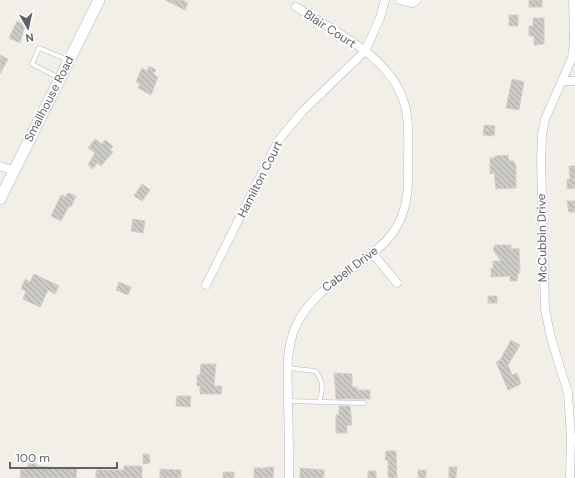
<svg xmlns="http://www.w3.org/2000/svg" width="575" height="478" viewBox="0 0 575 478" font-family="'DM Sans',sans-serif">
<defs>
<pattern id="building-back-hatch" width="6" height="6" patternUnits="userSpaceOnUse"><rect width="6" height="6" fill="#cccac5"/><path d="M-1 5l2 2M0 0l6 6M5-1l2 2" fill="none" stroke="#a9a8a4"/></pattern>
</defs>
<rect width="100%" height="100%" fill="#f1efe8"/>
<!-- building -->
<g fill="url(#building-back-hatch)" stroke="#d6d1c6">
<path d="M 165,0 L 183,0 L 188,3 L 185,10 Z"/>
<rect x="529" y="0" width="13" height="7"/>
<rect x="509" y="15" width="9" height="11"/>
<path d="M 533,18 L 544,18 L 544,44 L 534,45 L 534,36 L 529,36 L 529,26 L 533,26 Z"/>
<path d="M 17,21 L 25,25 L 20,43 L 9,38 Z"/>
<path d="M 0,55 L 8,59 L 0,74 Z"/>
<path d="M 149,66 L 156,70 L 153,74 L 158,77 L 151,95 L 138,88 L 140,84 L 136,82 L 142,68 L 147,71 Z"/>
<path d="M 512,79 L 524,82 L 519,110 L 506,108 Z"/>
<path d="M 484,125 L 495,126 L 494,136 L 483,135 Z"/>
<path d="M 95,139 L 102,144 L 105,140 L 113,146 L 110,150 L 113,152 L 101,166 L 97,163 L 93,169 L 88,165 L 95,153 L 88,148 Z"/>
<path d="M 508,155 L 509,161 L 514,161 L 516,166 L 516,188 L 496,189 L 494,173 L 490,174 L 490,158 L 495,158 L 495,156 Z"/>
<path d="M 569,166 L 575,166 L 575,188 L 567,189 L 567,179 L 570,179 Z"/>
<path d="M 142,184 L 150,190 L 142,201 L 134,196 Z"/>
<path d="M 68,193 L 76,196 L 71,207 L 69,206 L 61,221 L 51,216 L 61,195 L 66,197 Z"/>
<path d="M 567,201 L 575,201 L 575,212 L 569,212 Z"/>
<path d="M 133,219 L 145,221 L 143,233 L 131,231 Z"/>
<path d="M 495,245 L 511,245 L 511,249 L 519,248 L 520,273 L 518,273 L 517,281 L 510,281 L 510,276 L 491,277 L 491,268 L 493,268 L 493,261 L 501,261 L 493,250 Z"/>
<path d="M 34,274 L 59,286 L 55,294 L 48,290 L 40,307 L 23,299 L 26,291 L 21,289 L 25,279 L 30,282 Z"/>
<path d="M 119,282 L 131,287 L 128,295 L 116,290 Z"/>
<rect x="488" y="296" width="9" height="7"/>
<path d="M 511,340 L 520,345 L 508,365 L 512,375 L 517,373 L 521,384 L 508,390 L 496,362 L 500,360 Z"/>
<path d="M 201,364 L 216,364 L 214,386 L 222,386 L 221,394 L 200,394 L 200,386 L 197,386 L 197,375 L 200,375 Z"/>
<path d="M 334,373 L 352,374 L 352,387 L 357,387 L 357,390 L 370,390 L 370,399 L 336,399 Z"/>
<path d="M 177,396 L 191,396 L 190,407 L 176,406 Z"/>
<path d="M 339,406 L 350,406 L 352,425 L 347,425 L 347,433 L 336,433 L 336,415 L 339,415 Z"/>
<path d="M 386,451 L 396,451 L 397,478 L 388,478 L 388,460 L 385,460 Z"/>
<path d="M 143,454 L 149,454 L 150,463 L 143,464 Z"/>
<path d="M 28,463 L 37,464 L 37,466 L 45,467 L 77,469 L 76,478 L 20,478 L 21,469 L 28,469 Z"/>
<path d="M 124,466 L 142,466 L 142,478 L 96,478 L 96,470 L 124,470 Z"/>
<path d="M 266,467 L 274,467 L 273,478 L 254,478 L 254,468 L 265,468 Z"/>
<path d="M 449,467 L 457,467 L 456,478 L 449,478 Z"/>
<path d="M 300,468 L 324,470 L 324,478 L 300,478 Z"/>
<path d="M 160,469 L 181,470 L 181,478 L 160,478 Z"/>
<rect x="418" y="470" width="8" height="8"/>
<rect x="368" y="471" width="8" height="7"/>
<rect x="223" y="472" width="11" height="6"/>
</g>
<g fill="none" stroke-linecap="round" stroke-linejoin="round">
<!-- service casing -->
<g stroke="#b5b8bc" stroke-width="5">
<g id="service">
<path d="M 59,78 L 32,64 L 39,48 L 68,60"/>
<path d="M 288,368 L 315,371 C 324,381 323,390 319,402"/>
<path d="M 288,401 L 364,403"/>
</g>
</g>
<!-- minor casing -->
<g stroke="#b5b8bc" stroke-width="9">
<g id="minor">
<path d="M 400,0 L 413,3 L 417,0"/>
<path d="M 562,81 L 575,81"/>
<path d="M 0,166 L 14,171"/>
<path d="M 373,254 L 397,283"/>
<path d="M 206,285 L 278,141 L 302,112 L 365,51 L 380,18 L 385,0"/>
<path d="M 289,478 C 289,453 289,428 288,402 C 288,377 285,352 295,328 C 313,286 356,272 386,241 C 406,220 409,194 408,166 C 408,146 410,125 405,106 C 393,57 335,32 296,7"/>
<path d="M 570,478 L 571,437 L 568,393 L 551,338 L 545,309 L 541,161 L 542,135 L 545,119 L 572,58 L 574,42 L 573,0"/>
</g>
</g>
<!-- tertiary casing -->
<g stroke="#b5b8bc" stroke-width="12">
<path id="tertiary" d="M 0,199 L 99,0"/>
</g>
<!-- service -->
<use href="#service" stroke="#fff" stroke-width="4"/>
<!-- minor -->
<use href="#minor" stroke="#fff" stroke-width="8"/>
<!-- tertiary -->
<use href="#tertiary" stroke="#fff" stroke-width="11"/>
</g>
<g text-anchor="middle" stroke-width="3.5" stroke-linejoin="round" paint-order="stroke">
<!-- street labels -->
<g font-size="12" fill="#5f6368" stroke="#fff">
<text transform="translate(330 29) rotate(33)" y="4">Blair Court</text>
<text transform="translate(49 99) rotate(-63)" y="4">Smallhouse Road</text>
<text transform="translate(260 179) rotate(-63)" y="4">Hamilton Court</text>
<text transform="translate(542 238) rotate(-91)" y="4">McCubbin Drive</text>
<text transform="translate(350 269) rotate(-37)" y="4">Cabell Drive</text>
</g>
</g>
<!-- north arrow -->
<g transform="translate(28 28) rotate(171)" stroke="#ffffff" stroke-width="3" paint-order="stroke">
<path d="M0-3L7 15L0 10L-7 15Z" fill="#5f6368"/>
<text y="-6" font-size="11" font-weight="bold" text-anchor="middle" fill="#5f6368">N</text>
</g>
<!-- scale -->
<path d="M10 462v6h107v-6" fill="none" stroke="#5f6368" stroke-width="2"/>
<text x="16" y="462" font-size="12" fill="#5f6368" stroke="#ffffff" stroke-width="3" paint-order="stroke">100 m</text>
</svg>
